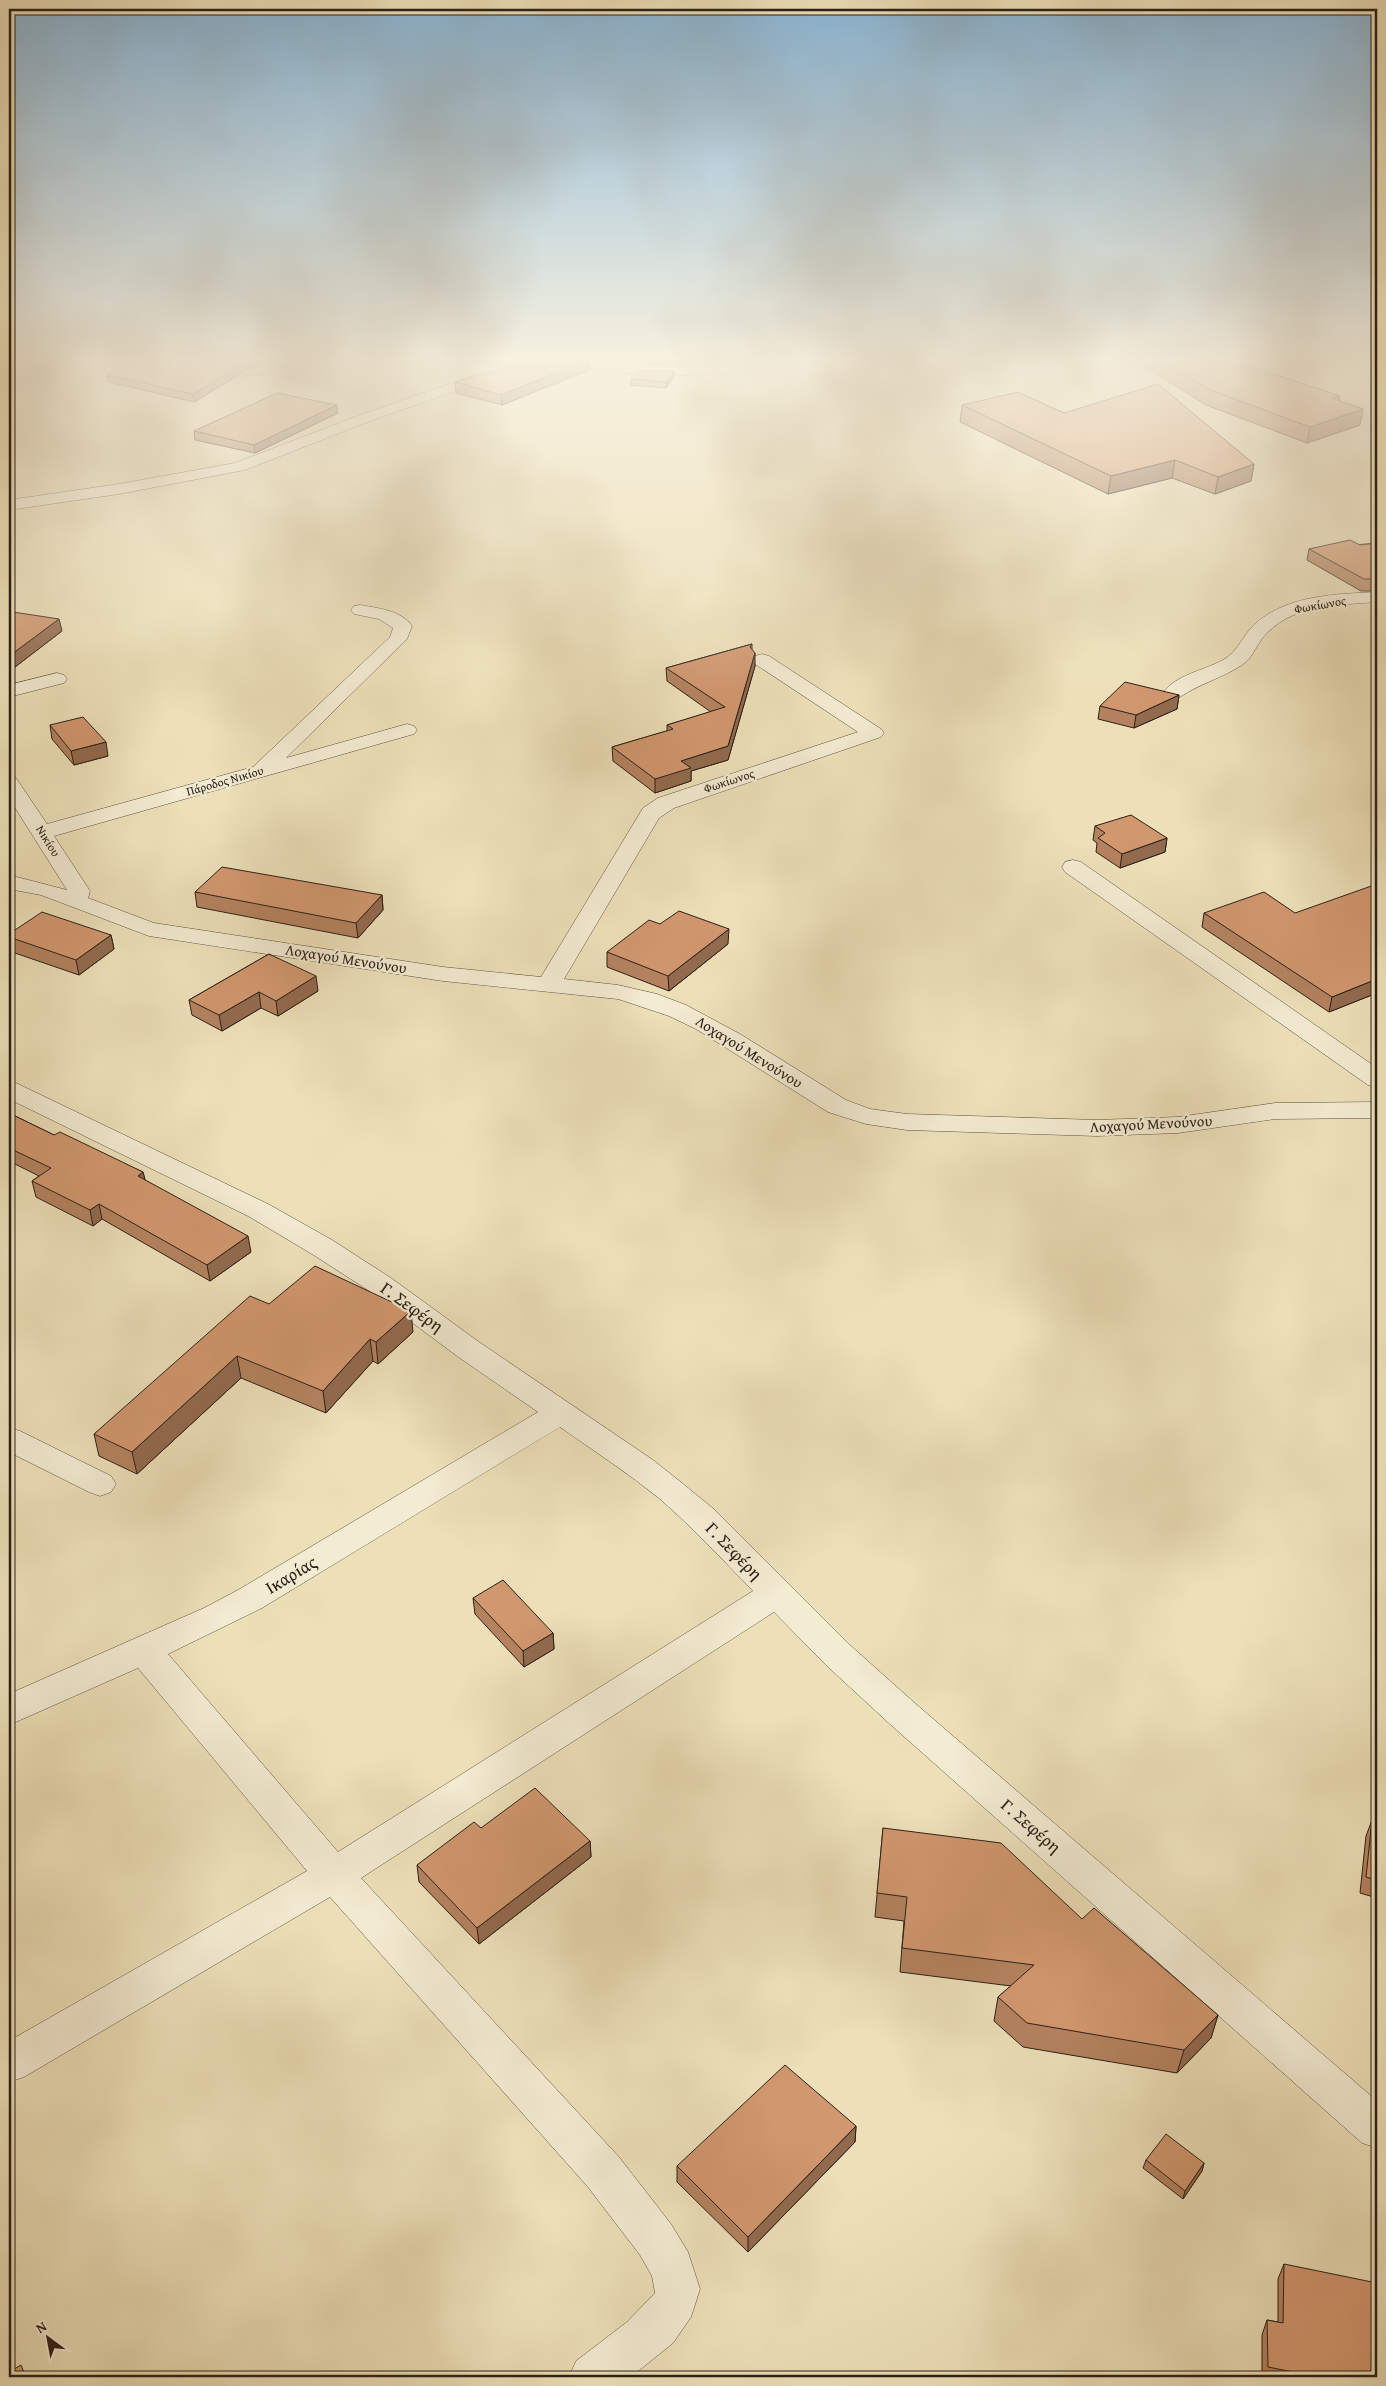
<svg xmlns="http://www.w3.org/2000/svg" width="1386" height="2386" viewBox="0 0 1386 2386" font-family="'Gentium Book Plus',serif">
<rect width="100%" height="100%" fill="#ede0b9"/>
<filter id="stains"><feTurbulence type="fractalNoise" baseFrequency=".004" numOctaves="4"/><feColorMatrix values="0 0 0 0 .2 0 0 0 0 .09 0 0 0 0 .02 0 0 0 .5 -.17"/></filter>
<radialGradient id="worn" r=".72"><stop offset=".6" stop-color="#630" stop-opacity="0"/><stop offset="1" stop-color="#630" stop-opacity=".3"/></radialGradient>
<!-- green -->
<path fill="#b5c391" stroke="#707254" d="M 220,356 L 287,365 L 271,374 L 181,381 Z"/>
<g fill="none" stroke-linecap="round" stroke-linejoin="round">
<!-- minor casing -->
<g stroke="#5c5040" stroke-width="1">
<g id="minor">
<path d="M 490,370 L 497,374 L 495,377 L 370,421 L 245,470 L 119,494 L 9,510 L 9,500 L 119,484 L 235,463 L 360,415 Z"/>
<path d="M 1377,592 L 1377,602 C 1341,605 1296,604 1268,632 C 1257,642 1254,657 1242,665 C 1222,678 1199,684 1180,697 L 1173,699 L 1166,697 L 1163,693 C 1175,675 1205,670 1223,660 C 1239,651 1243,634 1256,623 C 1288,595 1337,594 1377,592 Z"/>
<path d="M 360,605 C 377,608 401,610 412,626 L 407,639 L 286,758 L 407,724 L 414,726 L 417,730 L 414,734 L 54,836 L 90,891 L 88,898 L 154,923 L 443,967 L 541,977 L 643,808 L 658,798 L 858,732 L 755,664 L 752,660 L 755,656 L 762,654 L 769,656 L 881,729 L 884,733 L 881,737 L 674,808 L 659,818 L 564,979 L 618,985 L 657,994 L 686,1005 L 740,1034 L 846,1100 L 870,1109 L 907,1114 L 1097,1120 L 1178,1117 L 1275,1103 L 1377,1102 L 1377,1118 L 1275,1119 L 1178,1133 L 1097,1136 L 907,1130 L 866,1124 L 828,1112 L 696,1029 L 669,1016 L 618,999 L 443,981 L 149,936 L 41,895 L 9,889 L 9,875 L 67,890 L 9,798 L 9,776 L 16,778 L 47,824 L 253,767 L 390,637 L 393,628 L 379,619 L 354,614 L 351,610 L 354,606 Z"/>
<path d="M 57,673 L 64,675 L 67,679 L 64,683 L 9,697 L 9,685 Z"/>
<path d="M 1073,860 L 1081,862 L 1377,1068 L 1377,1088 L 1368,1085 L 1065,872 L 1062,867 L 1065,862 Z"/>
<path d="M 9,1081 L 18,1084 L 268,1204 L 332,1240 L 391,1278 L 479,1342 L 653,1460 L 682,1483 L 715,1510 L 851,1646 L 917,1705 L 1377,2101 L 1377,2148 L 1362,2143 L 891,1725 L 827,1666 L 774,1612 L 361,1878 L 619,2157 L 671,2224 L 688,2252 L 700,2289 L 691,2317 L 673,2343 L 631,2377 L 569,2377 L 576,2361 L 627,2322 L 655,2293 L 652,2276 L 640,2255 L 588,2187 L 330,1897 L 24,2077 L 9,2082 L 9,2041 L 307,1871 L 138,1668 L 9,1725 L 9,1694 L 204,1608 L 238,1590 L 538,1412 L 457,1356 L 371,1292 L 312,1254 L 248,1216 L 9,1099 ZM 560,1427 C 594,1451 628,1473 660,1499 C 693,1528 723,1560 753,1591 L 338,1852 L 168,1654 L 262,1608 Z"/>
<path d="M 9,1428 L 20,1431 L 111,1476 L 116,1484 L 111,1492 L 100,1496 L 89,1492 L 9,1452 Z"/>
</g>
</g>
<!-- secondary casing -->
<g stroke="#2b2018" stroke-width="1">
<path id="secondary" d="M 543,356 L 567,356 L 617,364 L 681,368 L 745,363 L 792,356 L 819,356 L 812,360 C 718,378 644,382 550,360 Z"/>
</g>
<!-- minor -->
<use href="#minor" fill="#f3ebd2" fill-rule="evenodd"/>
<!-- secondary -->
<use href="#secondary" fill="#f3ebd2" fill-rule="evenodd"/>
</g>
<!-- wall -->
<g fill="#b4825f" stroke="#2b2018">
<path d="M 270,356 L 194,402 L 109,382 L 107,375 L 154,363 L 164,363 Z"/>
<path d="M 473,356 L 538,356 L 497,367 L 474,360 Z"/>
<path d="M 576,356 L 597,356 L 597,359 Z"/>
<path d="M 647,356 L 689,356 L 681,366 L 647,364 Z"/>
<path d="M 1129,356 L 1218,356 L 1340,396 L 1339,401 L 1360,425 L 1307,443 L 1206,405 Z"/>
<path d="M 589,360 L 589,370 L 502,405 L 456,393 L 455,382 Z"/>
<path d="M 674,377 L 666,388 L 631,385 L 631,379 Z"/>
<path d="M 962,405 L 1064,413 L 1254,464 L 1251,481 L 1215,494 L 1172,478 L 1108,494 L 960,422 Z"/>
<path d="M 338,413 L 255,453 L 195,440 L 194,431 Z"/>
<path d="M 1377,543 L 1377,591 L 1361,591 L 1307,560 L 1309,549 Z"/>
<path d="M 9,615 L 62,631 L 15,667 L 9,666 Z"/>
<path d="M 752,644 L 752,649 L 755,666 L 728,760 L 691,771 L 691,781 L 655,793 L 613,761 L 612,747 L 667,731 L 667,725 L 711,712 L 667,681 L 666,668 Z"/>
<path d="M 1179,695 L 1177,709 L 1134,728 L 1098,719 L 1100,706 Z"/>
<path d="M 50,725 L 108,756 L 74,765 L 52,739 Z"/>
<path d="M 1095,826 L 1167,838 L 1165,852 L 1120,868 L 1096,852 L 1097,843 L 1093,840 Z"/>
<path d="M 195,892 L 382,895 L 383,910 L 358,938 L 197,907 Z"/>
<path d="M 1204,913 L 1377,993 L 1329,1012 L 1202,927 Z"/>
<path d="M 660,924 L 728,944 L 669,991 L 607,967 L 607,952 Z"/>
<path d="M 9,934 L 111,935 L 114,949 L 79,975 L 9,951 Z"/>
<path d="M 269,954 L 318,991 L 278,1016 L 261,1008 L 222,1031 L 192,1015 L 189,1000 Z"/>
<path d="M 9,1113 L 54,1135 L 143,1172 L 145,1180 L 251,1252 L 210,1281 L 102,1219 L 93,1226 L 36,1197 L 32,1181 L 39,1176 L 9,1161 Z"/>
<path d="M 269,1304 L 413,1332 L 378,1364 L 373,1361 L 326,1413 L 241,1378 L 137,1474 L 99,1456 L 94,1434 Z"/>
<path d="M 473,1598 L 553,1633 L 554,1649 L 524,1667 L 475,1614 Z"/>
<path d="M 1372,1820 L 1377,1821 L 1377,1898 L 1360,1893 L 1366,1836 Z"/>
<path d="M 481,1828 L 590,1841 L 591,1857 L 479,1944 L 419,1882 L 417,1865 Z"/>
<path d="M 883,1828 L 1082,1919 L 1218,2015 L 1211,2038 L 1177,2073 L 1023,2047 L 994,2021 L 998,1997 L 1011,1986 L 900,1972 L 904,1921 L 875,1917 Z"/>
<path d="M 856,2126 L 855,2142 L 748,2252 L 677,2182 L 677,2166 Z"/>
<path d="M 1146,2160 L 1204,2163 L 1202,2171 L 1183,2199 L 1143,2168 Z"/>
<path d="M 1284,2264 L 1377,2377 L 1262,2377 L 1262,2335 L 1267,2320 L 1278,2322 L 1278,2279 Z"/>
</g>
<!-- shaded-wall -->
<g fill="#926a4e" stroke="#2b2018">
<path d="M 152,356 L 166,356 L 151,364 L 150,357 Z"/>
<path d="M 256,356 L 270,356 L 194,402 L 193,394 Z"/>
<path d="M 512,356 L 538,356 L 497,367 L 497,360 Z"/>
<path d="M 682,356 L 689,356 L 681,366 L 681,357 Z"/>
<path d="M 589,360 L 589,370 L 502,405 L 501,395 Z"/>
<path d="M 674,371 L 674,377 L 666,388 L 666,382 Z"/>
<path d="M 1340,396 L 1337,412 L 1332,398 Z"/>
<path d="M 337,405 L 338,413 L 255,453 L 254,445 Z"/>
<path d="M 1363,409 L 1360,425 L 1307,443 L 1310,427 Z"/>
<path d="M 1175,460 L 1172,478 L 1108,494 L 1111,476 Z"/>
<path d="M 1254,464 L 1251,481 L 1215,494 L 1218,477 Z"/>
<path d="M 59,619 L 62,631 L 15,667 L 12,654 Z"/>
<path d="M 755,653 L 755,666 L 728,760 L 691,771 L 691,781 L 655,793 L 655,779 L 681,761 L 728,746 Z"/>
<path d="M 1179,695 L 1177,709 L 1134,728 L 1136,715 Z"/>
<path d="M 106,742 L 108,756 L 74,765 L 71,751 Z"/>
<path d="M 1167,838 L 1165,852 L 1120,868 L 1122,854 Z"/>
<path d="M 382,895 L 383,910 L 358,938 L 356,923 Z"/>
<path d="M 729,929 L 728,944 L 669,991 L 668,976 Z"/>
<path d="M 111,935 L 114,949 L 79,975 L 76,960 Z"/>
<path d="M 316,976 L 318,991 L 278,1016 L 276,1001 Z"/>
<path d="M 1377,979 L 1377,993 L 1329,1012 L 1332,997 Z"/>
<path d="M 259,992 L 261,1008 L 222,1031 L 219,1015 Z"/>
<path d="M 143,1172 L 147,1188 L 138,1176 Z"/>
<path d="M 99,1204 L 102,1219 L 93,1226 L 90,1210 Z"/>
<path d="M 248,1236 L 251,1252 L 210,1281 L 207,1265 Z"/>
<path d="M 411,1311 L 413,1332 L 378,1364 L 376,1342 Z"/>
<path d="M 370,1339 L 373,1361 L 326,1413 L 323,1391 Z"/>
<path d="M 237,1356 L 241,1378 L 137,1474 L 132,1452 Z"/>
<path d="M 553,1633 L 554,1649 L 524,1667 L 523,1651 Z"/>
<path d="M 590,1841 L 591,1857 L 479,1944 L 477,1928 Z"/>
<path d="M 1218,2015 L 1211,2038 L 1177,2073 L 1184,2050 Z"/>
<path d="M 856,2126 L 855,2142 L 748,2252 L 748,2237 Z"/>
<path d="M 1204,2163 L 1202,2171 L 1183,2199 L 1185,2191 Z"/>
</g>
<!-- building -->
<g fill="#d1976f" stroke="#2b2018">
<path d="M 135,356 L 152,356 L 150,357 L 151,362 L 164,363 L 175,356 L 256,356 L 193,394 L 107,375 Z"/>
<path d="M 482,356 L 512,356 L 497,360 Z"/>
<path d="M 547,356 L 568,356 L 589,360 L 501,395 L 455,382 Z"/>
<path d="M 656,356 L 682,356 L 681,357 Z"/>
<path d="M 1155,356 L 1218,356 L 1340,396 L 1332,398 L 1363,409 L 1310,427 L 1208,389 Z"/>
<path d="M 638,370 L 674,371 L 666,382 L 631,379 Z"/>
<path d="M 1158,384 L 1254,464 L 1218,477 L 1175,460 L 1111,476 L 962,405 L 1018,392 L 1064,413 Z"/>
<path d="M 277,393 L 337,405 L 254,445 L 194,431 Z"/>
<path d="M 1350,540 L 1360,545 L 1377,543 L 1377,579 L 1364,579 L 1309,549 Z"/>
<path d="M 13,612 L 59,619 L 12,654 L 9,653 L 9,615 Z"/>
<path d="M 752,644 L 750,647 L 755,653 L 728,746 L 681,761 L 691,768 L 655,779 L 612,747 L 673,729 L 667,725 L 725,707 L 666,668 Z"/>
<path d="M 1125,682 L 1179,695 L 1136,715 L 1100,706 Z"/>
<path d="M 83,717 L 106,742 L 71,751 L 50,725 Z"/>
<path d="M 1131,815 L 1167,838 L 1122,854 L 1098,838 L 1105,833 L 1095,826 Z"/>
<path d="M 222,867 L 382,895 L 356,923 L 195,892 Z"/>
<path d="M 1377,884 L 1377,979 L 1332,997 L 1204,913 L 1264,892 L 1295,913 Z"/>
<path d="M 679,911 L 729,929 L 668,976 L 607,952 L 649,920 L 660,924 Z"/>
<path d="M 42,912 L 111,935 L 76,960 L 9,937 L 9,934 Z"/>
<path d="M 269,954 L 316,976 L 276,1001 L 259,992 L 219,1015 L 189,1000 Z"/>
<path d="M 9,1113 L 54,1135 L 60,1132 L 143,1172 L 138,1176 L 248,1236 L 207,1265 L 99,1204 L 90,1210 L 32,1181 L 51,1168 L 9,1148 Z"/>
<path d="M 315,1266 L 411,1311 L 376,1342 L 370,1339 L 323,1391 L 237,1356 L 132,1452 L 94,1434 L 250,1296 L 269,1304 Z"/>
<path d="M 503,1580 L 553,1633 L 523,1651 L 473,1598 Z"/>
<path d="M 535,1788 L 590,1841 L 477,1928 L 417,1865 L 474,1822 L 481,1828 Z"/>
<path d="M 1372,1820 L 1377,1821 L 1377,1880 L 1366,1877 Z"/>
<path d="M 883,1828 L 1001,1843 L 1082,1919 L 1094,1908 L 1218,2015 L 1184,2050 L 1027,2023 L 998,1997 L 1034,1965 L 902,1948 L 907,1897 L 877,1893 Z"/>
<path d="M 785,2065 L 856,2126 L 748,2237 L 677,2166 Z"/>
<path d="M 1166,2134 L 1204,2163 L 1185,2191 L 1146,2160 Z"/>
<path d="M 1284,2264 L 1377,2283 L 1377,2377 L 1303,2377 L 1303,2374 L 1268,2367 L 1267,2320 L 1283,2323 Z"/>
<path d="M 21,2365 L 26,2377 L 9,2377 L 9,2372 Z"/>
<path d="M 80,2373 L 81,2377 L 73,2377 Z"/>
</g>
<!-- sky -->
<linearGradient id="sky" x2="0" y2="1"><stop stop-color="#8ab6d6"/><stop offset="0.52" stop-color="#f7f1e0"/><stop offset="1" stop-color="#f7f1e0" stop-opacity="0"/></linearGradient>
<rect width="1386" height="690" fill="url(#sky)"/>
<g text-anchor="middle" stroke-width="4.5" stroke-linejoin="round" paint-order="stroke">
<!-- far-street labels -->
<g font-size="12" fill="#2b2018" stroke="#f3ebd2">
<text transform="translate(1320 605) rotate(-10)" y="4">Φωκίωνος</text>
<text transform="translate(225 781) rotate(-16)" y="4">Πάροδος Νικίου</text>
<text transform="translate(729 781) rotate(-18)" y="4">Φωκίωνος</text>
<text transform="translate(48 841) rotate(58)" y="4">Νικίου</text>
</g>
<!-- street labels -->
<g font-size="15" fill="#2b2018" stroke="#f3ebd2">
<text transform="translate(346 959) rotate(9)" y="5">Λοχαγού Μενούνου</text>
<text transform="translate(749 1052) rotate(32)" y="5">Λοχαγού Μενούνου</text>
<text transform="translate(1151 1124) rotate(-3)" y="5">Λοχαγού Μενούνου</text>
</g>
<!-- near-street labels -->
<g font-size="18" fill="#2b2018" stroke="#f3ebd2">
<text transform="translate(412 1307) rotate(36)" y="6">Γ. Σεφέρη</text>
<text transform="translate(734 1551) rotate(46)" y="6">Γ. Σεφέρη</text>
<text transform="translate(291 1575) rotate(-31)" y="6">Ικαρίας</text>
<text transform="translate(1031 1826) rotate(41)" y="6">Γ. Σεφέρη</text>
</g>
</g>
<!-- margin -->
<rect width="1386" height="2386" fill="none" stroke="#ede0b9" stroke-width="30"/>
<rect x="10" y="10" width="1366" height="2366" fill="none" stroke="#2b2018" stroke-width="2.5"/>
<rect x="15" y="15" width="1356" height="2356" fill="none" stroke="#2b2018"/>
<!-- north arrow -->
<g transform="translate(48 2338) rotate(328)" stroke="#f3ebd2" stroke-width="4" paint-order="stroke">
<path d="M0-4L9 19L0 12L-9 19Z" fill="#2b2018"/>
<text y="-8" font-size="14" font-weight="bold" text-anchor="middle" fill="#2b2018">N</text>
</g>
<rect width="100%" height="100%" filter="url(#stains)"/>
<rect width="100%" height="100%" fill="url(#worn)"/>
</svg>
